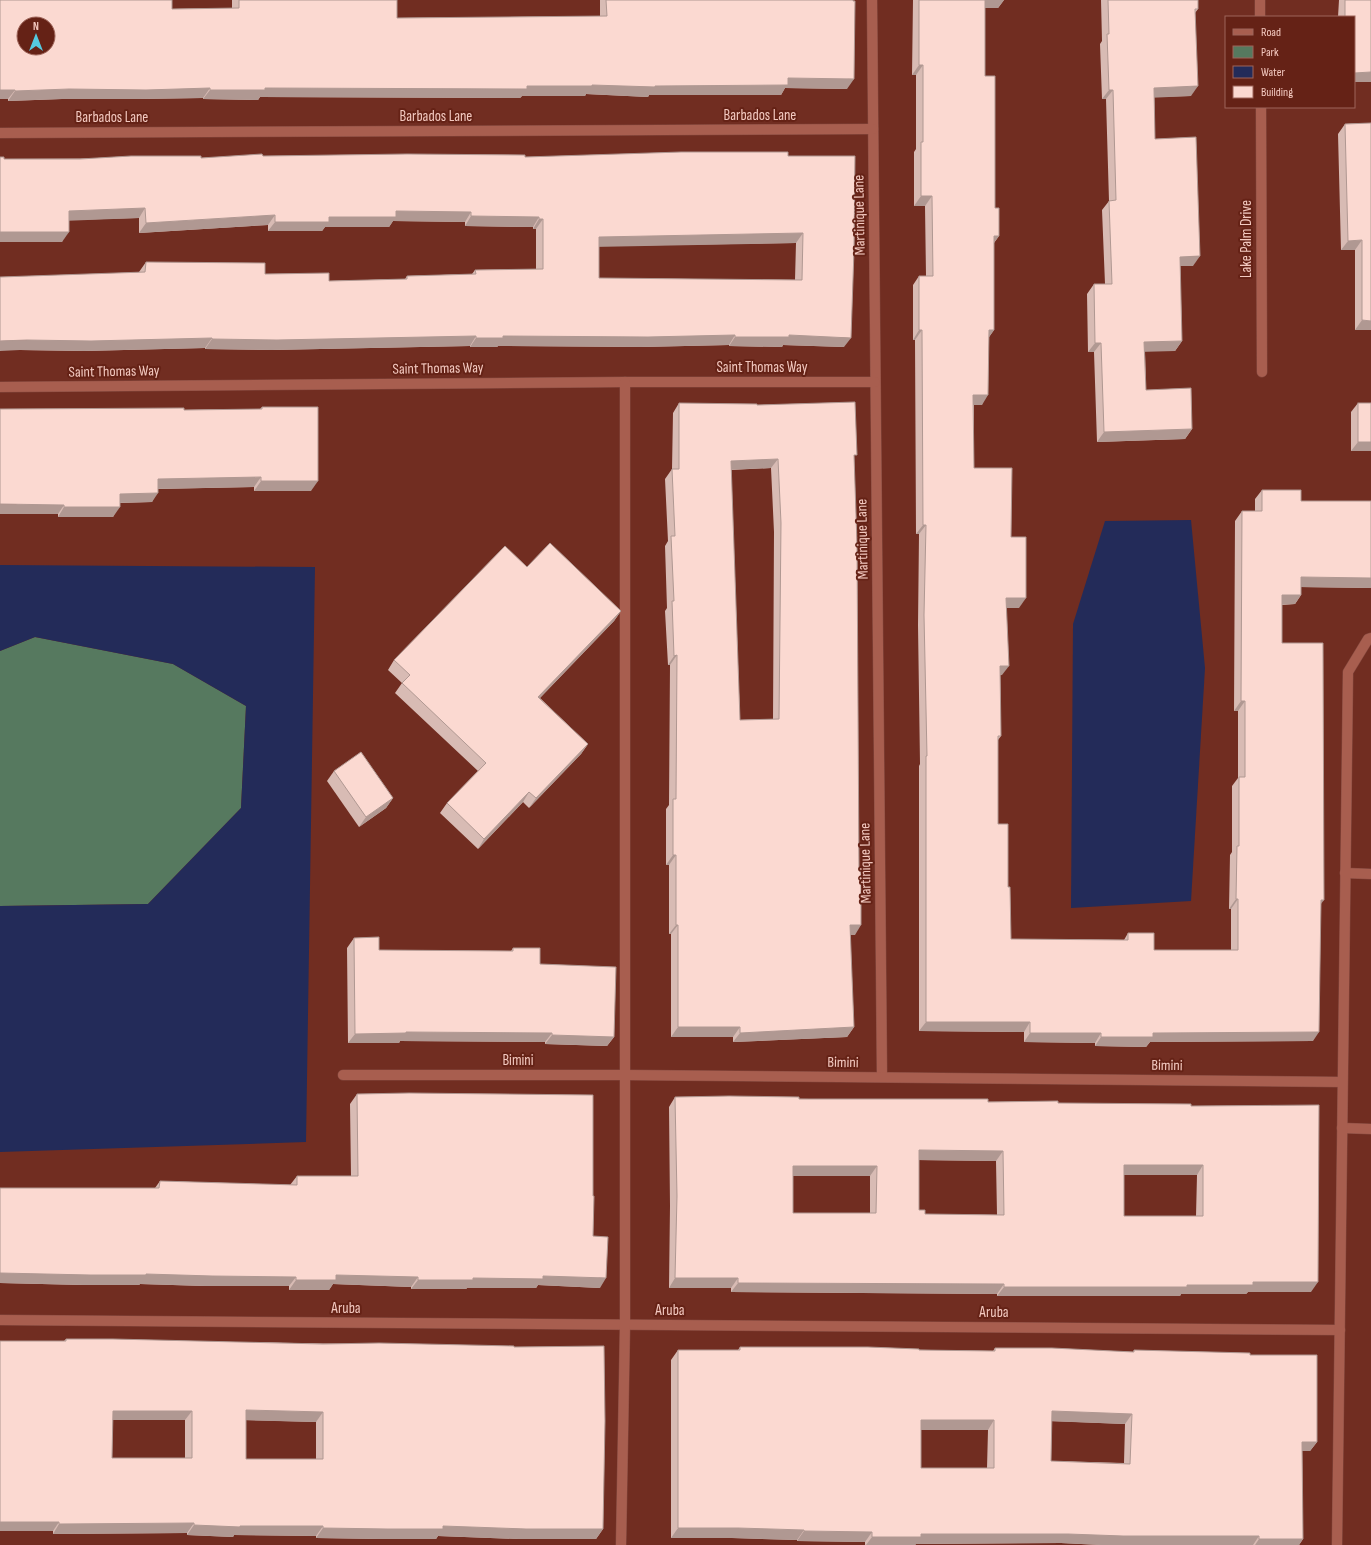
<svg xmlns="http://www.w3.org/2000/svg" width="1371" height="1545" viewBox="0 0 1371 1545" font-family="'Sofia Sans Condensed',sans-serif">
<rect width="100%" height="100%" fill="#712d21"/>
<!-- green -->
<path fill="#56795f" d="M 35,637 L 173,664 L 246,706 L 241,808 L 148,904 L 0,906 L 0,651 Z"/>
<!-- water -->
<g fill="#232b59">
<path d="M 1191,520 L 1205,668 L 1191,901 L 1071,908 L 1073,624 L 1105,521 Z"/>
<path d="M 0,565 L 315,567 L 306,1142 L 0,1152 L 0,906 L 148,904 L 241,808 L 246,706 L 173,664 L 35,637 L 0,651 Z"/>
</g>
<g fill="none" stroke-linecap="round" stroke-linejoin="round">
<!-- minor casing -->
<g stroke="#864b41" stroke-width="11">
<g id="minor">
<path d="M 872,0 L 882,1077"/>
<path d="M 1260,0 L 1260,17"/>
<path d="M 1261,107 L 1262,372"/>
<path d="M 0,133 L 873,129"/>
<path d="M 0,387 L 625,382 L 875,382"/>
<path d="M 1345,873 L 1371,874"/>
<path d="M 343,1075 L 625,1075 L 1342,1082"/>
<path d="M 1342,1128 L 1371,1129"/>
<path d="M 0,1320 L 1340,1330"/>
<path d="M 621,1545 L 625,1325 L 625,382"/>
<path d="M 1337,1545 L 1348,672 L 1368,639 L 1371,638"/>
</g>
</g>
<!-- minor -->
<use href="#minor" stroke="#a85e4f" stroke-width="10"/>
</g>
<!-- wall -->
<g fill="#d8bbb4" fill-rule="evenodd">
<path d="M 0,0 L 172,9 L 232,8 L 232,0 L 397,0 L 397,18 L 600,16 L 600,0 L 853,0 L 847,89 L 785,88 L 781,95 L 649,95 L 648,97 L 586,94 L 585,96 L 522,96 L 520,98 L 260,97 L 258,100 L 203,99 L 203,98 L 139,99 L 62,99 L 8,101 L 8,99 L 0,99 Z"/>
<path d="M 913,0 L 1004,0 L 998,8 L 985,8 L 985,76 L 995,208 L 999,236 L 994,243 L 994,330 L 989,337 L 982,405 L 974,405 L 974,468 L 1011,537 L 1019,608 L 1006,608 L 1002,675 L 1000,675 L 1001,736 L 998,740 L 998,824 L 1008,887 L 1011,939 L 1124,940 L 1128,933 L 1154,950 L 1231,950 L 1231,909 L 1229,909 L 1230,855 L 1232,852 L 1232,786 L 1238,778 L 1238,711 L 1234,711 L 1235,521 L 1242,511 L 1255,511 L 1255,499 L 1262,490 L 1301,501 L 1371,501 L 1371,588 L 1301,587 L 1301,595 L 1295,604 L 1282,605 L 1282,643 L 1321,904 L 1313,1041 L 1150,1042 L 1146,1047 L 1095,1046 L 1095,1043 L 1024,1042 L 1024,1032 L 919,1031 L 919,766 L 920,764 L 918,625 L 919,534 L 916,534 L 915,340 L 913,340 L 913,285 L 919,276 L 926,276 L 925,206 L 914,206 L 914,152 L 916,149 L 916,75 L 912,75 Z"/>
<path d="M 1101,0 L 1198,0 L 1198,9 L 1195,13 L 1191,96 L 1154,97 L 1155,139 L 1193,266 L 1180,266 L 1182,341 L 1175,351 L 1145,351 L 1146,390 L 1192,429 L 1185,439 L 1097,442 L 1094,352 L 1088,352 L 1087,294 L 1094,284 L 1105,284 L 1102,210 L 1109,201 L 1106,99 L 1102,99 L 1100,44 L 1102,41 Z"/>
<path d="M 1339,0 L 1371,0 L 1371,82 L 1354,82 L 1354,17 L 1338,17 Z"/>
<path d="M 1371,123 L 1371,330 L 1355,330 L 1355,250 L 1341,250 L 1338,134 L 1345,124 Z"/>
<path d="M 263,156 L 525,157 L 788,156 L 844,347 L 783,345 L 782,347 L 729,346 L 729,345 L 641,347 L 498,346 L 497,347 L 470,347 L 470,346 L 271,350 L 205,349 L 205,348 L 84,351 L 20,350 L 139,272 L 146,262 L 329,281 L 405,279 L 407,276 L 472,274 L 475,270 L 536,269 L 536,229 L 533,229 L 533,227 L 465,226 L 465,222 L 393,221 L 389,227 L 325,227 L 322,231 L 268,231 L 268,225 L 139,233 L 139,218 L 69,220 L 62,242 L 0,242 L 4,159 L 201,158 ZM 796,243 L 795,280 L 599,278 L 599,246 Z"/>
<path d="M 679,403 L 757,405 L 854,459 L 855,935 L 850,935 L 854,1027 L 847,1037 L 733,1042 L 733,1037 L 671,1037 L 671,934 L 669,934 L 669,865 L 666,865 L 666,809 L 669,805 L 670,665 L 668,665 L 665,611 L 667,608 L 665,546 L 668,541 L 665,479 L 672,469 L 673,413 ZM 771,468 L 774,532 L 773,719 L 740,720 L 731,470 Z"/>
<path d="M 1358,403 L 1371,451 L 1351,451 L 1351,412 Z"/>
<path d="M 262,407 L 311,491 L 254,491 L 254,487 L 158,489 L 152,502 L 120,503 L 113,517 L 58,517 L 58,514 L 0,514 L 184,410 L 260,409 Z"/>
<path d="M 527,567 L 621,611 L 614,621 L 540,698 L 588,744 L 581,754 L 529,808 L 523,802 L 478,849 L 440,813 L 447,803 L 478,771 L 395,693 L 402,683 L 388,670 L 394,660 Z"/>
<path d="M 334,771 L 393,798 L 386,808 L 359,827 L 327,781 Z"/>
<path d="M 354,938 L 379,950 L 511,951 L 513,948 L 540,964 L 614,1037 L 607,1046 L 545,1044 L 545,1042 L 400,1041 L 399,1043 L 348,1043 L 347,948 Z"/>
<path d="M 357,1094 L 593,1236 L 600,1288 L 538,1285 L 536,1288 L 467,1288 L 466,1289 L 411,1289 L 411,1287 L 333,1284 L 329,1290 L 289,1290 L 289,1286 L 205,1286 L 140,1284 L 139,1285 L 83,1285 L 0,1283 L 0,1188 L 155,1188 L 160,1181 L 290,1185 L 297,1176 L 351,1176 L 350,1104 Z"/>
<path d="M 675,1097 L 1058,1103 L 1191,1106 L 1311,1292 L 1248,1292 L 1246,1294 L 1181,1294 L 1180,1296 L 997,1296 L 997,1294 L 731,1292 L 731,1288 L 669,1288 L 670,1206 L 669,1107 ZM 919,1160 L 996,1161 L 997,1215 L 925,1214 L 919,1210 ZM 1124,1175 L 1197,1175 L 1196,1216 L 1124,1216 ZM 793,1176 L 870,1176 L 870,1213 L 793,1213 Z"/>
<path d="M 66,1339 L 514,1347 L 603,1529 L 596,1539 L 519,1539 L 438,1536 L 436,1539 L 380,1539 L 316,1538 L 316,1536 L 234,1535 L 233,1537 L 187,1535 L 187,1533 L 53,1534 L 53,1531 L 0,1531 L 64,1341 ZM 112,1420 L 185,1420 L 185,1458 L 112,1458 ZM 246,1420 L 316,1422 L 316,1459 L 246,1459 Z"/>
<path d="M 740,1347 L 993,1351 L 995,1348 L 1133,1352 L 1134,1350 L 1250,1355 L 1317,1442 L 1310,1451 L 1302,1451 L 1303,1539 L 1299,1545 L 1101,1545 L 1061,1543 L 916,1544 L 915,1545 L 865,1545 L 865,1542 L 797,1541 L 797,1540 L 732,1538 L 671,1538 L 671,1360 L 678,1350 L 738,1350 ZM 1051,1421 L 1125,1424 L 1124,1463 L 1051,1461 ZM 921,1430 L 988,1430 L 987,1468 L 921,1468 Z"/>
</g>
<!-- shaded-wall -->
<g fill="#b09892">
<path d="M 984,0 L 1004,0 L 998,8 L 979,8 Z"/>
<path d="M 919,65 L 923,65 L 916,75 L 912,75 Z"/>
<path d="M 1371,72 L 1371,82 L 1354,82 L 1354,73 Z"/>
<path d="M 788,78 L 854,79 L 847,89 L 785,88 L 781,95 L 649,95 L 648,97 L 586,94 L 585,96 L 522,96 L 520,98 L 260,97 L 258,100 L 203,99 L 210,90 L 265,88 L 527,86 L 592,85 L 655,86 Z"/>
<path d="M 1198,86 L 1191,96 L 1147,98 L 1154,88 Z"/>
<path d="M 210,88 L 203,98 L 139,99 L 62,99 L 8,101 L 15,91 L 69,89 Z"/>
<path d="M 0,90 L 15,90 L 8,99 L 0,99 Z"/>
<path d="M 1109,90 L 1113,90 L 1106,99 L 1102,99 Z"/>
<path d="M 921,196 L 932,196 L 925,206 L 914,206 Z"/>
<path d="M 145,208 L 139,218 L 62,221 L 69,211 Z"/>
<path d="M 396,211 L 471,212 L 465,222 L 393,221 L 389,227 L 325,227 L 322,231 L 268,231 L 275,222 Z"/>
<path d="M 275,215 L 268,225 L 139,233 L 146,223 Z"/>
<path d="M 471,216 L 539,217 L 533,227 L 465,226 Z"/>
<path d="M 539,219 L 543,219 L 536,229 L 533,229 Z"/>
<path d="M 0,232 L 69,232 L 62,242 L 0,242 Z"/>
<path d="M 803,233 L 796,243 L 592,247 L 599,237 Z"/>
<path d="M 994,236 L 999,236 L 992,245 Z"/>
<path d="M 1362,240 L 1355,250 L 1341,250 L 1348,241 Z"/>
<path d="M 1200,256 L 1193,266 L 1173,266 L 1180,257 Z"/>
<path d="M 1362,320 L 1371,321 L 1371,330 L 1355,330 Z"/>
<path d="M 919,330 L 922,330 L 915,340 L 913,340 Z"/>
<path d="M 989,330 L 994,330 L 987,340 Z"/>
<path d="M 735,335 L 729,345 L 641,347 L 498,346 L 497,347 L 470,347 L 476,338 L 503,336 Z"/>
<path d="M 789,335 L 851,338 L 844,347 L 783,345 L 782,347 L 729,346 L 735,337 Z"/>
<path d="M 476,336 L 470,346 L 271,350 L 205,349 L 212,339 Z"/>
<path d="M 212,338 L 205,348 L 84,351 L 20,350 L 0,351 L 0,341 L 27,340 Z"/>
<path d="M 1182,341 L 1175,351 L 1138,352 L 1144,342 Z"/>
<path d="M 1095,343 L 1101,343 L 1094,352 L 1088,352 Z"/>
<path d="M 973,395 L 988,395 L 982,405 L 967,405 Z"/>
<path d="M 1192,429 L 1185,439 L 1097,442 L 1104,432 Z"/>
<path d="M 1358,442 L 1371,442 L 1371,451 L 1351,451 Z"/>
<path d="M 778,459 L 771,468 L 724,470 L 731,461 Z"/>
<path d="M 261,477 L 254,487 L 152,489 L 158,479 Z"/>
<path d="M 261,481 L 318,481 L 311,491 L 254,491 Z"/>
<path d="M 158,493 L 152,502 L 113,503 L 120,494 Z"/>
<path d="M 0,504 L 64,505 L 58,514 L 0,514 Z"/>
<path d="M 64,507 L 120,507 L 113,517 L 58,517 Z"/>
<path d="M 923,525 L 926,525 L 919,534 L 916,534 Z"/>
<path d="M 1301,577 L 1371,578 L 1371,588 L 1295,587 Z"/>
<path d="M 1282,595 L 1301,595 L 1295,604 L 1275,605 Z"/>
<path d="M 1006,598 L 1026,598 L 1019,608 L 999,608 Z"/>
<path d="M 621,611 L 614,621 L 532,706 L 538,697 Z"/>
<path d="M 677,655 L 670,665 L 668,665 L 674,656 Z"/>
<path d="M 1000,666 L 1009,666 L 1002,675 L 994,676 Z"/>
<path d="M 1241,701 L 1245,701 L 1238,711 L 1234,711 Z"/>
<path d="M 588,744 L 581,754 L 529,808 L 536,798 Z"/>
<path d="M 529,792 L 523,802 L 478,849 L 484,839 Z"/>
<path d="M 393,798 L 386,808 L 359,827 L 366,817 Z"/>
<path d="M 673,855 L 676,855 L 669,865 L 666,865 Z"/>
<path d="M 1236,899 L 1238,899 L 1231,909 L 1229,909 Z"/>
<path d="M 1321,900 L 1324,900 L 1317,909 Z"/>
<path d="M 676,925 L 678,925 L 671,934 L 669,934 Z"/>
<path d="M 850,925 L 861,925 L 855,935 L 843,935 Z"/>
<path d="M 926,1022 L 1030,1022 L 1024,1032 L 919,1031 Z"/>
<path d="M 678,1027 L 740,1027 L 733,1037 L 671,1037 Z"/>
<path d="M 854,1027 L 847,1037 L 733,1042 L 740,1033 Z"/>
<path d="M 406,1032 L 552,1033 L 545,1042 L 400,1041 L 399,1043 L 348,1043 L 355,1034 Z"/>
<path d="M 1319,1032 L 1313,1041 L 1150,1042 L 1146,1047 L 1095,1046 L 1101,1037 L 1153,1033 Z"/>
<path d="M 1030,1033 L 1101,1033 L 1095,1043 L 1024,1042 Z"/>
<path d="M 552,1035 L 614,1037 L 607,1046 L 545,1044 Z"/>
<path d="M 919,1150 L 1003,1151 L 996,1161 L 912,1160 Z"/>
<path d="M 1124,1165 L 1203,1165 L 1197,1175 L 1117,1175 Z"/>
<path d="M 793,1166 L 877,1166 L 870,1176 L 786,1176 Z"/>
<path d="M 0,1273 L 146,1274 L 296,1277 L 289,1286 L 205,1286 L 140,1284 L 139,1285 L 83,1285 L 0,1283 Z"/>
<path d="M 336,1275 L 418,1277 L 411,1287 L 333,1284 L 329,1290 L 289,1290 L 296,1280 Z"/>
<path d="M 543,1276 L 606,1278 L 600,1288 L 538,1285 L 536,1288 L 467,1288 L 466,1289 L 411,1289 L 418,1280 Z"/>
<path d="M 675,1278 L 738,1278 L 731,1288 L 669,1288 Z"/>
<path d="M 1253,1282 L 1318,1282 L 1311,1292 L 1248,1292 L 1246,1294 L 1181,1294 L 1180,1296 L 997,1296 L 1004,1287 L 1187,1285 Z"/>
<path d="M 738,1283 L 1004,1284 L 997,1294 L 731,1292 Z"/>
<path d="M 246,1410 L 323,1412 L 316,1422 L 239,1420 Z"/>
<path d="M 113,1411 L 192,1411 L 185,1420 L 106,1420 Z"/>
<path d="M 1052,1411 L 1132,1414 L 1125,1424 L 1045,1421 Z"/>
<path d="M 921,1420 L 994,1420 L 988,1430 L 915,1430 Z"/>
<path d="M 1302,1442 L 1317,1442 L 1310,1451 L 1295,1451 Z"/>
<path d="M 0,1522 L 59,1522 L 53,1531 L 0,1531 Z"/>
<path d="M 194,1523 L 187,1533 L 53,1534 L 59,1524 Z"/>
<path d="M 194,1525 L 240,1526 L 323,1526 L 316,1536 L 234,1535 L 233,1537 L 187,1535 Z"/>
<path d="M 443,1526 L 603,1529 L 596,1539 L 519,1539 L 438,1536 L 436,1539 L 380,1539 L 316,1538 L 323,1528 Z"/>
<path d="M 678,1528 L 738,1528 L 804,1530 L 797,1540 L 732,1538 L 671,1538 Z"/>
<path d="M 804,1531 L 872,1532 L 865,1542 L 797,1541 Z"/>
<path d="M 921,1534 L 1068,1534 L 1259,1536 L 1253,1545 L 1101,1545 L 1061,1543 L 916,1544 L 915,1545 L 866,1545 L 872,1537 Z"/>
<path d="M 1259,1539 L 1303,1539 L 1299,1545 L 1255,1545 Z"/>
</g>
<!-- building -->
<g fill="#fbd9d1" stroke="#b09892" fill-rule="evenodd">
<path d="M 0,0 L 172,0 L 172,9 L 239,8 L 239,0 L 397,0 L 397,18 L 607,16 L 606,0 L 853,0 L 853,1 L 855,1 L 854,79 L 788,78 L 788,85 L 655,86 L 655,87 L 592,85 L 592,86 L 527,86 L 527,89 L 265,88 L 265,90 L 210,90 L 210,88 L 146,90 L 69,89 L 15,91 L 15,90 L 0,90 ZM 24,24 L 48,24 L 48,48 L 24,48 Z"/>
<path d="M 919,0 L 985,0 L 985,76 L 995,76 L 995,208 L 999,208 L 999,236 L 994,236 L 994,330 L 989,330 L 988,395 L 973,395 L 974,468 L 1012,468 L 1011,537 L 1026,537 L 1026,598 L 1006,598 L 1009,666 L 1000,666 L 1001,736 L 998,736 L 998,824 L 1008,824 L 1008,887 L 1010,887 L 1011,939 L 1128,940 L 1128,933 L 1154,933 L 1154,950 L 1238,950 L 1238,899 L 1236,899 L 1237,846 L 1239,846 L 1239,777 L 1245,777 L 1245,701 L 1241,701 L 1242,511 L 1262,511 L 1262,490 L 1301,490 L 1301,501 L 1371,501 L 1371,578 L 1301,577 L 1301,595 L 1282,595 L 1282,643 L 1323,643 L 1324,900 L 1321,900 L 1319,1032 L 1153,1033 L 1153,1037 L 1101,1037 L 1101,1033 L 1030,1033 L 1030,1022 L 926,1022 L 926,756 L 927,756 L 924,615 L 926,525 L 923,525 L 922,330 L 919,330 L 919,276 L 933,276 L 932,196 L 921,196 L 921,142 L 923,142 L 923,65 L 919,65 Z"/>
<path d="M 1108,0 L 1198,0 L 1198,9 L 1195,9 L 1198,86 L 1154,88 L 1155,139 L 1196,137 L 1200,256 L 1180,257 L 1182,341 L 1144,342 L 1146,390 L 1191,388 L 1192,429 L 1104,432 L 1101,343 L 1095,343 L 1094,284 L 1112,284 L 1109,201 L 1116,200 L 1113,90 L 1109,90 L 1107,34 L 1109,34 Z"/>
<path d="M 1345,0 L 1371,0 L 1371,72 L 1354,73 L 1354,17 L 1345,17 Z"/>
<path d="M 1371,123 L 1371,321 L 1362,320 L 1362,240 L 1348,241 L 1345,124 Z"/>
<path d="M 681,152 L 788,152 L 788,156 L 855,156 L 854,250 L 851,338 L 789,335 L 789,337 L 735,337 L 735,335 L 648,337 L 503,336 L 503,338 L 476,338 L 476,336 L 277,340 L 212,339 L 212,338 L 91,341 L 27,340 L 0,341 L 0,277 L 145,272 L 146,262 L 265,263 L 265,274 L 329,273 L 329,281 L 407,279 L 407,276 L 476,274 L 475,270 L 543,269 L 543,219 L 539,219 L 539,217 L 471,216 L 471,212 L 396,211 L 396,217 L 329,217 L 329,222 L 275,222 L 275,215 L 146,223 L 145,208 L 69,211 L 69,232 L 0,232 L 0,157 L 4,157 L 4,159 L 80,159 L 131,156 L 201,156 L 201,158 L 262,154 L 263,156 L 407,154 L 525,155 L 525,157 ZM 803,233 L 802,280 L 599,278 L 599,237 Z"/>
<path d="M 855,402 L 857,455 L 854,455 L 857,544 L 859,871 L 861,871 L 861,925 L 850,925 L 854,1027 L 740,1033 L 740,1027 L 678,1027 L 678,925 L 676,925 L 676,855 L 673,855 L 673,799 L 676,799 L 677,655 L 674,656 L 672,601 L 674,601 L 671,536 L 675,536 L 672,469 L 679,469 L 679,403 L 757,404 L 757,405 ZM 778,459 L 781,523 L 779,719 L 740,720 L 731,461 Z"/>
<rect x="1358" y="403" width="13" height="39"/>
<path d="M 262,407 L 318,407 L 318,481 L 261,481 L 261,477 L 158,479 L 158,493 L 120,494 L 120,507 L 64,507 L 64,505 L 0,504 L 0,409 L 184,408 L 184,410 L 262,409 Z"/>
<path d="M 550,543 L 621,611 L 538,697 L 588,744 L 536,798 L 529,792 L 484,839 L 447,803 L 486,763 L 402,683 L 410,675 L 394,660 L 505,546 L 527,567 Z"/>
<path d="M 361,752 L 393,798 L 366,817 L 334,771 Z"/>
<path d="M 379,937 L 379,950 L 513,951 L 513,948 L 540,948 L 540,964 L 616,967 L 614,1037 L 552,1035 L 552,1033 L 406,1032 L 406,1033 L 355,1034 L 354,938 Z"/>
<path d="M 409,1093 L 593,1095 L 593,1196 L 594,1196 L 593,1236 L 608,1237 L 606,1278 L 543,1276 L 543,1279 L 473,1278 L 473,1280 L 418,1280 L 418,1277 L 336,1275 L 336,1280 L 296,1280 L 296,1277 L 212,1276 L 146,1274 L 146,1275 L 90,1275 L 0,1273 L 0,1188 L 159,1188 L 160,1181 L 297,1185 L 297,1176 L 358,1176 L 357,1094 Z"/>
<path d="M 729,1096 L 799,1097 L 799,1099 L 988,1099 L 988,1102 L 1058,1101 L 1058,1103 L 1191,1104 L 1191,1106 L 1319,1105 L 1318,1282 L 1253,1282 L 1253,1285 L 1187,1285 L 1187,1287 L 1004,1287 L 1004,1284 L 738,1283 L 738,1278 L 675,1278 L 677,1196 L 675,1097 ZM 919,1150 L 1003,1151 L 1004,1215 L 925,1214 L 925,1210 L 919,1210 ZM 1124,1165 L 1203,1165 L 1203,1216 L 1124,1216 ZM 793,1166 L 877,1166 L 876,1213 L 793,1213 Z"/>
<path d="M 66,1339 L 113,1339 L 323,1344 L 379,1343 L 514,1346 L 514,1347 L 604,1346 L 605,1421 L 603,1529 L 526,1529 L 443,1526 L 443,1529 L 387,1529 L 323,1528 L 323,1526 L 240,1526 L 240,1527 L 194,1525 L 194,1523 L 59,1524 L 59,1522 L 0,1522 L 0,1341 L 66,1341 ZM 246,1410 L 323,1412 L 323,1459 L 246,1459 ZM 113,1411 L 192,1411 L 192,1458 L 112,1458 Z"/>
<path d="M 740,1347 L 868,1347 L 919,1349 L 919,1350 L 995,1351 L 995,1348 L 1052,1348 L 1134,1352 L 1134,1350 L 1250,1353 L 1250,1355 L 1317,1355 L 1317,1442 L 1302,1442 L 1303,1539 L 1259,1539 L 1259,1536 L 1123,1536 L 1068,1534 L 921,1534 L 921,1537 L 872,1537 L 872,1532 L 804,1531 L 804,1530 L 738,1528 L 678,1528 L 678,1350 L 740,1350 ZM 1052,1411 L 1132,1414 L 1130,1464 L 1051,1461 ZM 921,1420 L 994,1420 L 994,1468 L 921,1468 Z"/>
</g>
<g text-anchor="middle" stroke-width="4" stroke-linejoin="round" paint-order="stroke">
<!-- street labels -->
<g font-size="15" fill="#f3c9c0" stroke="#652216">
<text x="760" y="120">Barbados Lane</text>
<text x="436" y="121">Barbados Lane</text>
<text x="112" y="122">Barbados Lane</text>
<text transform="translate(859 215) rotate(-91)" y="5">Martinique Lane</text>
<text transform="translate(1246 239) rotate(-90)" y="5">Lake Palm Drive</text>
<text x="762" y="372">Saint Thomas Way</text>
<text transform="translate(438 368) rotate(-1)" y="5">Saint Thomas Way</text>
<text transform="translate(114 371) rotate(-1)" y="5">Saint Thomas Way</text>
<text transform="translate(862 539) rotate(-91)" y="5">Martinique Lane</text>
<text transform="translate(865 863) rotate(-91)" y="5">Martinique Lane</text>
<text x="518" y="1065">Bimini</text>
<text transform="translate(843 1062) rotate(1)" y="5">Bimini</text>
<text transform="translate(1167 1065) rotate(1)" y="5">Bimini</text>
<text x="346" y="1313">Aruba</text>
<text x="670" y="1315">Aruba</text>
<text x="994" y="1317">Aruba</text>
</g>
</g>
<!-- legend -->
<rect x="1225" y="16" width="130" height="92" fill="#652216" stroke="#9e655a"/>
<rect x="1233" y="29" width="20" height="6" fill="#a85e4f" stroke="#9e655a"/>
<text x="1261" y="36" font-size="12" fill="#f3c9c0">Road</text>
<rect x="1233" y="46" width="20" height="12" fill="#56795f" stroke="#9e655a"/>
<text x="1261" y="56" font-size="12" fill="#f3c9c0">Park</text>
<rect x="1233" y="66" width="20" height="12" fill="#232b59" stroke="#9e655a"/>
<text x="1261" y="76" font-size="12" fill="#f3c9c0">Water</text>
<rect x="1233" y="86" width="20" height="12" fill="#fbd9d1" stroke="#9e655a"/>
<text x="1261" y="96" font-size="12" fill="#f3c9c0">Building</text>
<!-- north arrow -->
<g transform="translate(36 36)"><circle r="19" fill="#652216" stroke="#9e655a"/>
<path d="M0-3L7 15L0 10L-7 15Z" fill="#55cae0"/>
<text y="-6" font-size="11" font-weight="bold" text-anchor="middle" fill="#f3c9c0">N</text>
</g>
</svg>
